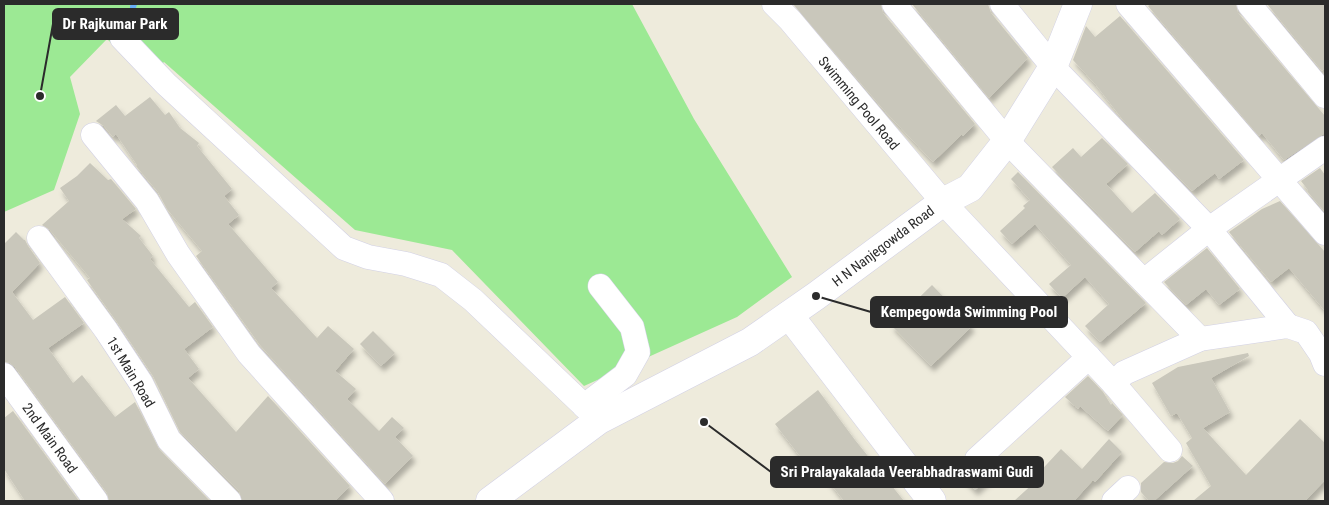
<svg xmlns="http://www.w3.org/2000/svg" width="1329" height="505" viewBox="0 0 1329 505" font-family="'Roboto Condensed',sans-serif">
<defs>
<filter id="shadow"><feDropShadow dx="3" dy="5.5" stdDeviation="2.5" flood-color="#0004"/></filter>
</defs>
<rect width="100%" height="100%" fill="#eeebdc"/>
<!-- green -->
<path fill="#9ce994" d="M 4,4 L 632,4 L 694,119 L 792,277 L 737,317 L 584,386 L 452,250 L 355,230 L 164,62 L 148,78 L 107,39 L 70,77 L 80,114 L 54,190 L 4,212 Z"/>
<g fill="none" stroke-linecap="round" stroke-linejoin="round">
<!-- stream -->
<path stroke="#67aef8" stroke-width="6" d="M 133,7 L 134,4"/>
</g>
<!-- building -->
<g fill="#c9c7bb" filter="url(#shadow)">
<path d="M 793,4 L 881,4 L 883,13 L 975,124 L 963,136 L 962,134 L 933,162 L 883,109 Z"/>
<path d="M 912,4 L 988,4 L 991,13 L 1028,58 L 989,98 Z"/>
<path d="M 1151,4 L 1236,4 L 1238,13 L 1325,116 L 1325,133 L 1284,160 L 1262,133 L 1259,136 L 1148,6 Z"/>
<path d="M 1267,4 L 1325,4 L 1325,68 L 1322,71 Z"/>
<path d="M 1120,16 L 1244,160 L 1219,179 L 1215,173 L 1192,191 L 1123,120 L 1096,85 L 1073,60 L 1086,26 L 1095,37 Z"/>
<path d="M 150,97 L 165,115 L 169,112 L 180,128 L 199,143 L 197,146 L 232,189 L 224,196 L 239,215 L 228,224 L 278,282 L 271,288 L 317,338 L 328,326 L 354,349 L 335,371 L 356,389 L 347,399 L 379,431 L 392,417 L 404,428 L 395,437 L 413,456 L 385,484 L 260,345 L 196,256 L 202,251 L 167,209 L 158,192 L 136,166 L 137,165 L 116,134 L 113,137 L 104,126 L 96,121 L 116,105 L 125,116 Z"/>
<path d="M 1102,138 L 1128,164 L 1106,184 L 1132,213 L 1155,193 L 1180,219 L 1162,235 L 1159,231 L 1135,252 L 1052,167 L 1073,148 L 1081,157 Z"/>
<path d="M 90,163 L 108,180 L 111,179 L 136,209 L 122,219 L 141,236 L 139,238 L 153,256 L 150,259 L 189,307 L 195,302 L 213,327 L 184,349 L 199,369 L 188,378 L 236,432 L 268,396 L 350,486 L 335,501 L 242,501 L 239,491 L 180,432 L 153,376 L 117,322 L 87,280 L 90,278 L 50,230 L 42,225 L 69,201 L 60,188 L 77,176 Z"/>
<path d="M 1320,168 L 1325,175 L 1325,212 L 1307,191 L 1308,190 L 1301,181 Z"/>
<path d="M 1018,172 L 1146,303 L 1100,342 L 1085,326 L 1109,304 L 1085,277 L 1062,298 L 1049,284 L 1071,265 L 1035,224 L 1012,244 L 1000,231 L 1025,208 L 1023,206 L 1030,200 L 1011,179 Z"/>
<path d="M 1280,201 L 1325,252 L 1325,311 L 1289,268 L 1271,282 L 1229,232 L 1262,209 Z"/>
<path d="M 16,232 L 24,240 L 25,240 L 28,246 L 40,263 L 12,292 L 33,320 L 65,297 L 84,323 L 48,348 L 73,383 L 82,375 L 115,417 L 135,402 L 159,449 L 210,501 L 109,501 L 107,493 L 15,367 L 10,363 L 5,362 L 4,244 Z"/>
<path d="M 1207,248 L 1240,289 L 1219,305 L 1206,289 L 1186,305 L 1164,282 Z"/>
<path d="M 932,285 L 972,326 L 931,366 L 891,325 Z"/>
<path d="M 373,331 L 395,353 L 381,366 L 360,344 Z"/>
<path d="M 1248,353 L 1249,356 L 1211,378 L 1230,412 L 1203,428 L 1246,475 L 1300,419 L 1325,443 L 1325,480 L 1305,501 L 1193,501 L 1211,486 L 1186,443 L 1192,438 L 1177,413 L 1171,416 L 1152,383 L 1178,367 Z"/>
<path d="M 1088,376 L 1103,392 L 1111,405 L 1112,403 L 1123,415 L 1108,431 L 1080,406 L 1078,409 L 1065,397 Z"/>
<path d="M 818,390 L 855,440 L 904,501 L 844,501 L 819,469 L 813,473 L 775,424 Z"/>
<path d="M 13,411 L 79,501 L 25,501 L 4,469 L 4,418 Z"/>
<path d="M 1109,439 L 1122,452 L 1095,482 L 1093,480 L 1074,501 L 1014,501 L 1036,481 L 1033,479 L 1061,449 L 1082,469 Z"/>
<path d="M 1182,456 L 1193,466 L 1154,501 L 1149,501 L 1141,492 L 1141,483 L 1164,462 L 1173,463 L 1178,461 Z"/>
<path d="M 970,470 L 973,472 L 983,471 L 989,478 L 975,490 L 962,477 Z"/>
</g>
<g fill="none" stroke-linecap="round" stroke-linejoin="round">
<!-- street casing -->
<g stroke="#d2d1e5" stroke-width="25">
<g id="street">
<path d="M 774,4 L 790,20 L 943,202 L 1114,384 L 1124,373 L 1200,339 L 1288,326 L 1306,332 L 1321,354 L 1325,364"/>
<path d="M 894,4 L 1007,141 L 1200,339"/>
<path d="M 1002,4 L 1053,67 L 1209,229 L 1325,148"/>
<path d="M 1128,4 L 1325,233"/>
<path d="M 1249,4 L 1325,96"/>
<path d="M 122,38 L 166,84 L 344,248 L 368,257 L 406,264 L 441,275 L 473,300 L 599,420"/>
<path d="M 93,135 L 147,201 L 178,254 L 249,354 L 382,501"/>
<path d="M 39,238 L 106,330 L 141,383 L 169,440 L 229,501"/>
<path d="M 1144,281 L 1209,229 L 1288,326"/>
<path d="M 4,375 L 96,501"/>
<path d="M 1114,384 L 1170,450"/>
<path d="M 584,406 L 625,375 L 638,352 L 632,327 L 600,286"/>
<path d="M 977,459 L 1089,357"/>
<path d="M 1114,501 L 1128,488"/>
</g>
</g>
<!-- secondary casing -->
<g stroke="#d2d1e5" stroke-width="29">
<g id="secondary">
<path d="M 789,315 L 932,501"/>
<path d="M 490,501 L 599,420 L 750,342 L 816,296 L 943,202 L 970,188 L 1007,141 L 1053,67 L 1078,4"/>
</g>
</g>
<!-- street -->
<use href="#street" stroke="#fff" stroke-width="24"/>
<!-- secondary -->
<use href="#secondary" stroke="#fff" stroke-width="28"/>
</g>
<g text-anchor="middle" stroke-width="4" stroke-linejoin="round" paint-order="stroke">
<!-- street labels -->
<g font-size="14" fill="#2b2b2b" stroke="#fff">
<text transform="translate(859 103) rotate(50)" y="5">Swimming Pool Road</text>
<text transform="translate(883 246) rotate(-37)" y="5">H N Nanjegowda Road</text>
<text transform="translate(131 372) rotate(59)" y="5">1st Main Road</text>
<text transform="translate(50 438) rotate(54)" y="5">2nd Main Road</text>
</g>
</g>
<!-- callouts -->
<path fill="none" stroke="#2b2b2b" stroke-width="2" d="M40 96L53 24M816 296L871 312M704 422L771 472"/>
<g fill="#2b2b2b" stroke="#fff" stroke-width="2">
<circle cx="40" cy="96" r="5"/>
<circle cx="816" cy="296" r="5"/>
<circle cx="704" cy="422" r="5"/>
</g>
<g fill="#2b2b2b" stroke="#2b2b2b" stroke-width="2">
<rect x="53" y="9" width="125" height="30" rx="5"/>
<rect x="871" y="297" width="196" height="30" rx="5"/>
<rect x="771" y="457" width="272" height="30" rx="5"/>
</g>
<g font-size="15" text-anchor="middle" font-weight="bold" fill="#fff">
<text x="115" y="29">Dr Rajkumar Park</text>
<text x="969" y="317">Kempegowda Swimming Pool</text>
<text x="907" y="477">Sri Pralayakalada Veerabhadraswami Gudi</text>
</g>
<!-- border -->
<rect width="1329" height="505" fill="none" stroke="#2b2b2b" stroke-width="10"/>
</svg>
